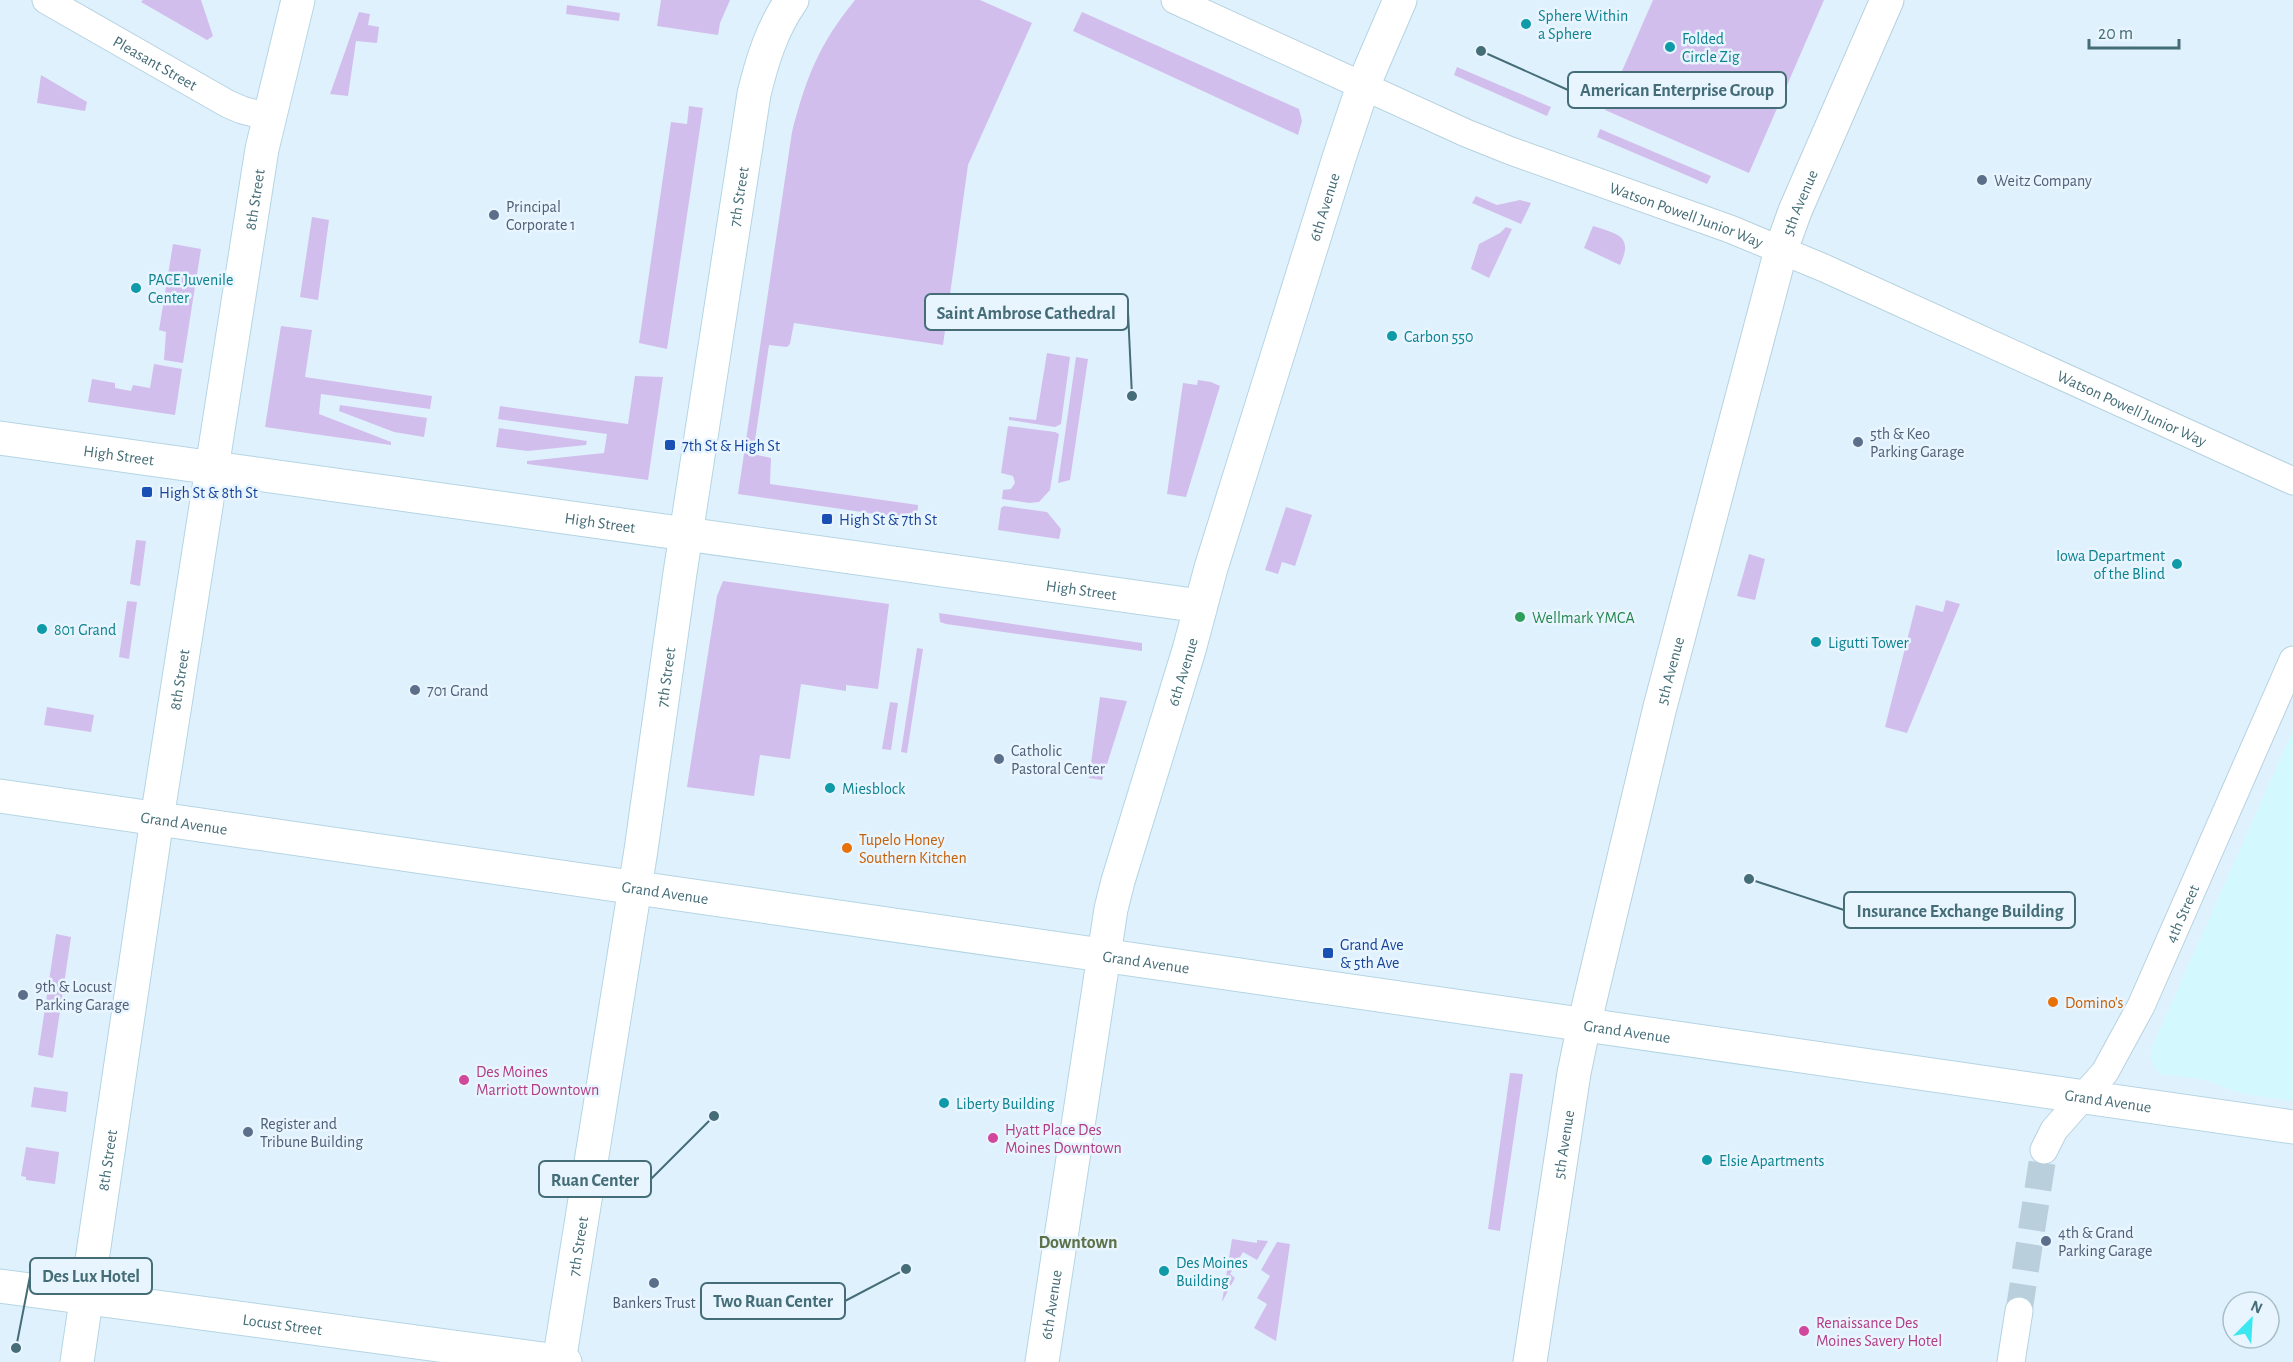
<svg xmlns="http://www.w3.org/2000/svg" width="2293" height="1362" viewBox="0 0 2293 1362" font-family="'Alegreya Sans',sans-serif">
<rect width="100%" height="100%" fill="#e0f1fe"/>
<!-- commercial -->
<path fill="#d3f9ff" d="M 2293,730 L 2293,1101 L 2242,1094 L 2205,1080 L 2161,1074 L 2154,1067 L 2151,1055 L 2152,1047 Z"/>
<!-- green -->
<g fill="#d2beec">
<path d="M 143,0 L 201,0 L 213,36 L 207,40 L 141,2 Z"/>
<path d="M 661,0 L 730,0 L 720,23 L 718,35 L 657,26 Z"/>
<path d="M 855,0 L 980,0 L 1032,23 L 968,165 L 943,345 L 794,323 L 790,344 L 787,347 L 769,345 L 753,454 L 771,458 L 770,484 L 918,505 L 917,520 L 738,494 L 792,132 C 806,78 819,44 855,0 Z"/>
<path d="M 1653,0 L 1824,0 L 1749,173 L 1605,110 Z"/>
<path d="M 567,5 L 620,13 L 619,21 L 566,14 Z"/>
<path d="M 359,12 L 370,14 L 368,25 L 379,27 L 377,43 L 356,41 L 348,96 L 330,94 Z"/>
<path d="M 1082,12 L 1299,109 L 1302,121 L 1298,135 L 1073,31 Z"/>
<path d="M 1457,67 L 1551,107 L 1547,116 L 1454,75 Z"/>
<path d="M 41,75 L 87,102 L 85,111 L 37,103 Z"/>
<path d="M 689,106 L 703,108 L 667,349 L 639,343 L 671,122 L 687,124 Z"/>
<path d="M 1600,129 L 1711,176 L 1707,184 L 1597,137 Z"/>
<path d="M 1476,196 L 1497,205 L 1520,200 L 1531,203 L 1521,224 L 1472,203 Z"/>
<path d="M 312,217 L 329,220 L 318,300 L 300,297 Z"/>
<path d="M 1593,226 C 1617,234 1634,235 1620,265 L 1584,248 Z"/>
<path d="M 1506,227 L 1512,229 L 1489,278 L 1471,269 L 1479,244 L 1500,233 Z"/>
<path d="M 173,244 L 201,249 L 183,363 L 164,360 L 166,332 L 159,330 Z"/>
<path d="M 281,326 L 312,330 L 305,377 L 432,396 L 430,409 L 321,394 L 319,414 L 391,442 L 391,445 L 265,427 Z"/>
<path d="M 1047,353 L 1070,357 L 1061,424 L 1055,427 L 1009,420 L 1009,417 L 1036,420 Z"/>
<path d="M 1076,357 L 1088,359 L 1070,480 L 1058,483 Z"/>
<path d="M 154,364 L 182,369 L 175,415 L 88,402 L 92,379 L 115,383 L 115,388 L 131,391 L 133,385 L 150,388 Z"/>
<path d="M 635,376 L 663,377 L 648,480 L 527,464 L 527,461 L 604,453 L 607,434 L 498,419 L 500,406 L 628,424 Z"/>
<path d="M 1198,380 L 1211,382 L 1220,386 L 1186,497 L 1167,494 L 1183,383 L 1197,385 Z"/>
<path d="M 340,405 L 427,418 L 424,437 L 394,432 L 339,411 Z"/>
<path d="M 1008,426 L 1055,432 L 1059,434 L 1050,490 L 1039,502 L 1029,503 L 1002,499 L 1003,490 L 1011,489 L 1015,483 L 1013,476 L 1001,473 Z"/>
<path d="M 499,428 L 587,441 L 586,445 L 528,451 L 496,447 Z"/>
<path d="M 1004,506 L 1047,512 L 1061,529 L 1059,539 L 998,530 L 1001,508 Z"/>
<path d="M 1286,507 L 1312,515 L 1295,566 L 1282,562 L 1278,574 L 1265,570 Z"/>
<path d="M 136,540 L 146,541 L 140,586 L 130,584 Z"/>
<path d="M 1749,554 L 1765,559 L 1755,600 L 1737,596 Z"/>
<path d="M 723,581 L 889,604 L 878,689 L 846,685 L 846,691 L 801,684 L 790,759 L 760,755 L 754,796 L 687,787 L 717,596 Z"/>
<path d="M 1946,600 L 1960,604 L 1907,733 L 1885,727 L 1916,605 L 1943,612 Z"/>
<path d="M 127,601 L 137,602 L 129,659 L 119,657 Z"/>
<path d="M 939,613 L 1142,643 L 1142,651 L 946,624 L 940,622 Z"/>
<path d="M 917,648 L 923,649 L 907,753 L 901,752 Z"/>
<path d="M 1100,697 L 1127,701 L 1102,780 L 1089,778 Z"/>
<path d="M 890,702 L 898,703 L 891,750 L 882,749 Z"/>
<path d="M 47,707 L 94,715 L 91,732 L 44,725 Z"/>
<path d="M 56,934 L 71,937 L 53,1058 L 38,1055 Z"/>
<path d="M 1510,1073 L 1523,1074 L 1500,1231 L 1488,1229 Z"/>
<path d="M 34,1087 L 68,1092 L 66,1112 L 31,1107 Z"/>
<path d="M 26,1147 L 59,1152 L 55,1184 L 26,1180 L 26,1177 L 21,1176 Z"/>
<path d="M 1232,1239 L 1257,1243 L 1257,1240 L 1268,1241 L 1257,1260 L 1243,1252 L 1230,1274 L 1235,1278 L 1222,1302 Z"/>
<path d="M 1277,1242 L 1290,1244 L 1276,1341 L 1254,1328 L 1267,1304 L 1257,1298 L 1270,1276 L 1261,1270 Z"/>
</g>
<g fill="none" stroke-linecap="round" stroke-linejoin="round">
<!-- minor-tunnel -->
<path stroke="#b9d0dc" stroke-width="27" stroke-dasharray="27 14" stroke-linecap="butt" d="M 2019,1311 L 2044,1150"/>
<!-- minor casing -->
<g stroke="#b6d2de" stroke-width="29">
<g id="minor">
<path id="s1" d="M 46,0 L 228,104 L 242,110 L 269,117"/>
<path id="s2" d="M 1175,0 L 1466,133 L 1511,151 L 1730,229 L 1824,268 L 2293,481"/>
<path id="s3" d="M 2044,1150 L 2054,1130 L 2105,1072 L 2141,1006 L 2293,660"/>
<path d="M 2011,1362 L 2019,1311"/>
</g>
</g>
<!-- tertiary casing -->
<g stroke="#b6d2de" stroke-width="35">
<g id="tertiary">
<path id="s4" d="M 1530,1362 L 1574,1073 L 1584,1025 L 1660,707 L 1781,250 L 1795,211 L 1887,0"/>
</g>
</g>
<!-- secondary casing -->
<g stroke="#b4d5e3" stroke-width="35">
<g id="secondary">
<path id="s5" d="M 0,438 L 1200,606"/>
<path id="s6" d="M 0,796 L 2293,1127"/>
<path id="s7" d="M 0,1286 L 565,1362"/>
<path id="s8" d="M 77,1362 L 157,819 L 262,149 L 298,0"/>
<path id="s9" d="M 559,1362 L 641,850 L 680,573 L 754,94 C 762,61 772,28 792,0"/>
<path id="s10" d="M 1042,1362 L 1111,909 L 1118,881 L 1189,650 L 1211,568 L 1339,158 L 1363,86 L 1400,0"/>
</g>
</g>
<!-- minor -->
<use href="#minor" stroke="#fff" stroke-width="27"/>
<!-- tertiary -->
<use href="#tertiary" stroke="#fff" stroke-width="33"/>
<!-- secondary -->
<use href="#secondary" stroke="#fff" stroke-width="33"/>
</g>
<!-- markers -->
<g fill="#0f9aa8" stroke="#e8f5ff" stroke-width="2">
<circle cx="1526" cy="24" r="6"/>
<circle cx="1670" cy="47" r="6"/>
<circle cx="136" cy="288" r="6"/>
<circle cx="1392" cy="336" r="6"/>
<circle cx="2177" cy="564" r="6"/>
<circle cx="42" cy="629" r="6"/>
<circle cx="1816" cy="642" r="6"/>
<circle cx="830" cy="788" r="6"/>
<circle cx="944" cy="1103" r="6"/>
<circle cx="1707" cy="1160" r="6"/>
<circle cx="1164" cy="1271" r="6"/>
</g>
<g fill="#5c6f8a" stroke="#e8f5ff" stroke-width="2">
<circle cx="1982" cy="180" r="6"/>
<circle cx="494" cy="215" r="6"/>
<circle cx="1858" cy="442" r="6"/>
<circle cx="415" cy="690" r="6"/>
<circle cx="999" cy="759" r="6"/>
<circle cx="23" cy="995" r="6"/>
<circle cx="248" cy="1132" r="6"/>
<circle cx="2046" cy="1241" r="6"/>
<circle cx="654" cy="1283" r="6"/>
</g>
<g fill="#1a4fb4" stroke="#e8f5ff" stroke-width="2">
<rect x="664" y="439" width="12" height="12" rx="3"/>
<rect x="141" y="486" width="12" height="12" rx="3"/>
<rect x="821" y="513" width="12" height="12" rx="3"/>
<rect x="1322" y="947" width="12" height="12" rx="3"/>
</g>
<circle fill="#2e9e5b" stroke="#e8f5ff" stroke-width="2" cx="1520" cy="617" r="6"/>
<g fill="#e8710a" stroke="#e8f5ff" stroke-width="2">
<circle cx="847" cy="848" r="6"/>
<circle cx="2053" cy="1002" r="6"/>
</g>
<g fill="#d1479c" stroke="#e8f5ff" stroke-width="2">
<circle cx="464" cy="1080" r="6"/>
<circle cx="993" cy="1138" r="6"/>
<circle cx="1804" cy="1331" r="6"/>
</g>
<g text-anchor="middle" stroke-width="5" stroke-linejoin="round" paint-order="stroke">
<!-- culture labels -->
<g font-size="16" fill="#0d838f" stroke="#e8f5ff" text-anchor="start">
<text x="1538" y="21">Sphere Within<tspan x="1538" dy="18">a Sphere</tspan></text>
<text x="1682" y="44">Folded<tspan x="1682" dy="18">Circle Zig</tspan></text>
<text x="148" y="285">PACE Juvenile<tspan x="148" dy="18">Center</tspan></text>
<text x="1404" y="342">Carbon 550</text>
<text x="2165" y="561" text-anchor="end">Iowa Department<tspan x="2165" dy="18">of the Blind</tspan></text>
<text x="54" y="635">801 Grand</text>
<text x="1828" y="648">Ligutti Tower</text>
<text x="842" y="794">Miesblock</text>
<text x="956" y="1109">Liberty Building</text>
<text x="1719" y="1166">Elsie Apartments</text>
<text x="1176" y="1268">Des Moines<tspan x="1176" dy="18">Building</tspan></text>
</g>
<!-- street labels -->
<g font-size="16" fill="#456d77" stroke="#e8f5ff">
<text dy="6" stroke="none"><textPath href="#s1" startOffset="126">Pleasant Street</textPath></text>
<text dy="6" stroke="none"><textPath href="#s9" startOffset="1179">7th Street</textPath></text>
<text dy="6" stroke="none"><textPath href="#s8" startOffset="1176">8th Street</textPath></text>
<text dy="6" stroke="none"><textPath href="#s4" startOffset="1192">5th Avenue</textPath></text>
<text dy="6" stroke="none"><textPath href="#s10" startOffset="1192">6th Avenue</textPath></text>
<text dy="6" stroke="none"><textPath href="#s2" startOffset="555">Watson Powell Junior Way</textPath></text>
<text dy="6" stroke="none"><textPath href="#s2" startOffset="1041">Watson Powell Junior Way</textPath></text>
<text dy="6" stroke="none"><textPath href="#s5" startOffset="120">High Street</textPath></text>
<text dy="6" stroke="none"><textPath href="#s5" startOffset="606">High Street</textPath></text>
<text dy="6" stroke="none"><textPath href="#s5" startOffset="1092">High Street</textPath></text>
<text dy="6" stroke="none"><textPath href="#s4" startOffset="706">5th Avenue</textPath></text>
<text dy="6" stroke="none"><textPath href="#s10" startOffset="706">6th Avenue</textPath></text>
<text dy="6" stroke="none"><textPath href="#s9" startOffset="693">7th Street</textPath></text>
<text dy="6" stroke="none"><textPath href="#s8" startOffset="690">8th Street</textPath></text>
<text dy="6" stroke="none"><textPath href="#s6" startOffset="186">Grand Avenue</textPath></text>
<text dy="6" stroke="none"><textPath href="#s6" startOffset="672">Grand Avenue</textPath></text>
<text dy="6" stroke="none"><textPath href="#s3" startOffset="276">4th Street</textPath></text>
<text dy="6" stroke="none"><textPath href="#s6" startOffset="1158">Grand Avenue</textPath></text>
<text dy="6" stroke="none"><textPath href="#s6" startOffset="1644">Grand Avenue</textPath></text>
<text dy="6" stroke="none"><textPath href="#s6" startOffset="2130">Grand Avenue</textPath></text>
<text dy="6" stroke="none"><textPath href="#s4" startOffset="220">5th Avenue</textPath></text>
<text dy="6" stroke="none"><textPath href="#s8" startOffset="204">8th Street</textPath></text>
<text dy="6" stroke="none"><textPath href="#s9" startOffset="117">7th Street</textPath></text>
<text dy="6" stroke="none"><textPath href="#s10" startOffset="58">6th Avenue</textPath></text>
<text dy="6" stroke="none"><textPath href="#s7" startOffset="285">Locust Street</textPath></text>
</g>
<!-- service labels -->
<g font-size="16" fill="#4e5e75" stroke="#e8f5ff" text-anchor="start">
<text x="1994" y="186">Weitz Company</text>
<text x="506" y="212">Principal<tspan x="506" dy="18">Corporate 1</tspan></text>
<text x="1870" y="439">5th &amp; Keo<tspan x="1870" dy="18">Parking Garage</tspan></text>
<text x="427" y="696">701 Grand</text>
<text x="1011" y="756">Catholic<tspan x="1011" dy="18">Pastoral Center</tspan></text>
<text x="35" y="992">9th &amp; Locust<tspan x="35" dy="18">Parking Garage</tspan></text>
<text x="260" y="1129">Register and<tspan x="260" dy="18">Tribune Building</tspan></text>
<text x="2058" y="1238">4th &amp; Grand<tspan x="2058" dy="18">Parking Garage</tspan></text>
<text x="654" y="1308" text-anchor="middle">Bankers Trust</text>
</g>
<!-- transit labels -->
<g font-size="16" fill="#164399" stroke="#e8f5ff" text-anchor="start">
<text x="682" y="451">7th St &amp; High St</text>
<text x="159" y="498">High St &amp; 8th St</text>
<text x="839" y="525">High St &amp; 7th St</text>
<text x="1340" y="950">Grand Ave<tspan x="1340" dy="18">&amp; 5th Ave</tspan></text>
</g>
<!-- leisure labels -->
<g font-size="16" fill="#27864d" stroke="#e8f5ff" text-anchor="start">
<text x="1532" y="623">Wellmark YMCA</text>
</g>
<!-- food labels -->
<g font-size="16" fill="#c56008" stroke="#e8f5ff" text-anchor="start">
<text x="859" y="845">Tupelo Honey<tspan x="859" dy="18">Southern Kitchen</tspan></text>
<text x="2065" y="1008">Domino's</text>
</g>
<!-- hotel labels -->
<g font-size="16" fill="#b23c85" stroke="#e8f5ff" text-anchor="start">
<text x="476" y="1077">Des Moines<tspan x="476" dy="18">Marriott Downtown</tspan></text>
<text x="1005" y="1135">Hyatt Place Des<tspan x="1005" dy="18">Moines Downtown</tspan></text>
<text x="1816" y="1328">Renaissance Des<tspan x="1816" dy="18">Moines Savery Hotel</tspan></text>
</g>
<!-- neighbourhood labels -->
<g font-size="18" font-weight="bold" fill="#5d7248" stroke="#e8f5ff">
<text x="1078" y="1248">Downtown</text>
</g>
</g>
<!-- callouts -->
<path fill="none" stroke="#456d77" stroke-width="2" d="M1481 51L1568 90M1132 396L1128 312M1749 879L1844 910M714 1116L651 1179M16 1348L30 1276M906 1269L845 1301"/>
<g fill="#456d77" stroke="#e8f5ff" stroke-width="2">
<circle cx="1481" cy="51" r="6"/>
<circle cx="1132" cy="396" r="6"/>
<circle cx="1749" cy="879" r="6"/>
<circle cx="714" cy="1116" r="6"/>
<circle cx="16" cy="1348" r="6"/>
<circle cx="906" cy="1269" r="6"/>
</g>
<g fill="#e8f5ff" stroke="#456d77" stroke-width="2">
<rect x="1568" y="72" width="218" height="36" rx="6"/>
<rect x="925" y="294" width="203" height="36" rx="6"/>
<rect x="1844" y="892" width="231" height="36" rx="6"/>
<rect x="539" y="1161" width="112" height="36" rx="6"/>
<rect x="30" y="1258" width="122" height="36" rx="6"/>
<rect x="701" y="1283" width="144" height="36" rx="6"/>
</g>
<g font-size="18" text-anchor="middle" font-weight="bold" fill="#456d77">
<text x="1677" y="96">American Enterprise Group</text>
<text x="1026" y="319">Saint Ambrose Cathedral</text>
<text x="1960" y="917">Insurance Exchange Building</text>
<text x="595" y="1186">Ruan Center</text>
<text x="91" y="1282">Des Lux Hotel</text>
<text x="773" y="1307">Two Ruan Center</text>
</g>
<!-- north arrow -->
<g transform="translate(2251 1320) rotate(24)"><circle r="28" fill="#e8f5ff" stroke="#a7bfc9" stroke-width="1.5"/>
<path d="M0-4.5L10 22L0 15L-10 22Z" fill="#3be8f2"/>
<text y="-9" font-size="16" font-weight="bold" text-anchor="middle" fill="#456d77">N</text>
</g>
<!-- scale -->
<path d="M2089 39v9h90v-9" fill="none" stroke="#456d77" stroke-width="3"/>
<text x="2098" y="39" font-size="18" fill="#456d77" stroke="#e8f5ff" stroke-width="4.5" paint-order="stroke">20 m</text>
</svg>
